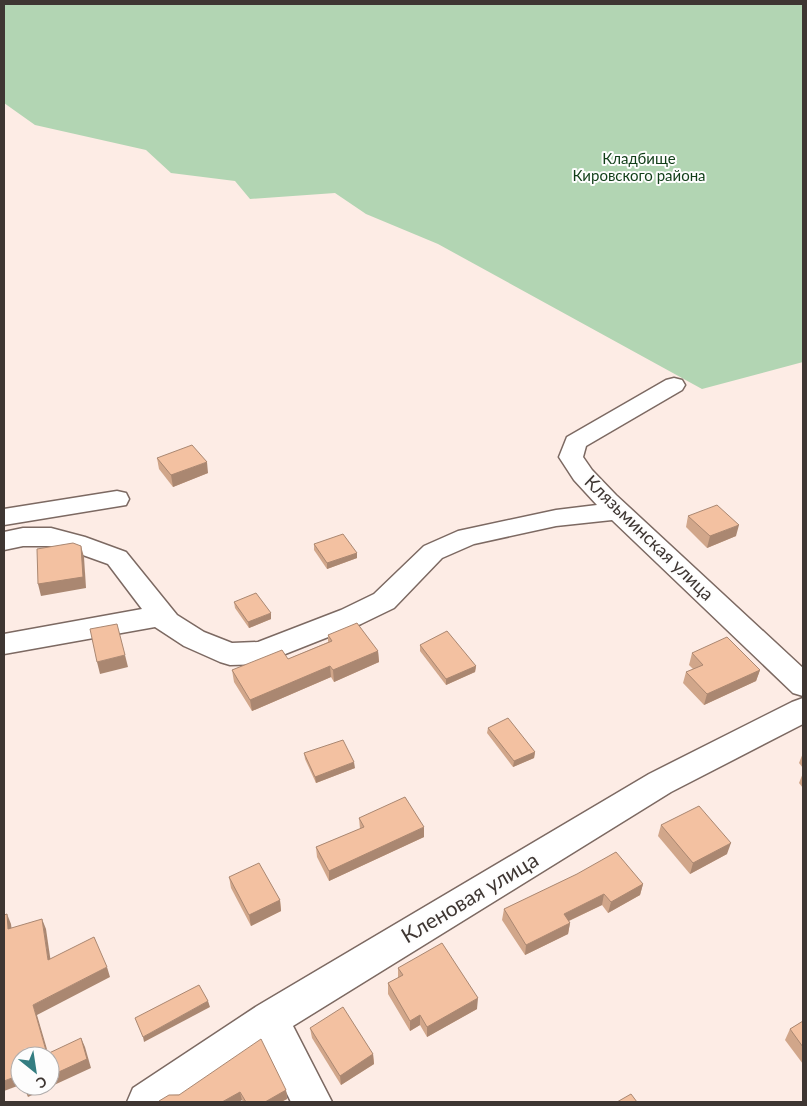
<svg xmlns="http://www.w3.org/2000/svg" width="807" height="1106" viewBox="0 0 807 1106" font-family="Lato,sans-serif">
<rect width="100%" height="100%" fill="#fdece5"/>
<!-- green -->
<path fill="#b2d5b3" d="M 4,4 L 803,4 L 803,362 L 702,389 L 438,244 L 366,214 L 335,193 L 250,199 L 235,181 L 171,173 L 146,150 L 35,125 L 4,103 Z"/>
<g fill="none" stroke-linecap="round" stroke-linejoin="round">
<!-- minor casing -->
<g stroke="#7c6962" stroke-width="3">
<g id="minor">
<path d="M 674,378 L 682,380 L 685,385 L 682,390 L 586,446 L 583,457 L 592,470 L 616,495 L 803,668 L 803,696 L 793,693 L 612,520 L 556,526 L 474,544 L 442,558 L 394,608 L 361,624 L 260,664 L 230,665 L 220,662 L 184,646 L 155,627 L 4,654 L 4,634 L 142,609 L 108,564 L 69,550 L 51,546 L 23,546 L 4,550 L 4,532 L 23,528 L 51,528 L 85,537 L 126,552 L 177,615 L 204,632 L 232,643 L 258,642 L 341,610 L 374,594 L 424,546 L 458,531 L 556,510 L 597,505 L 574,480 L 559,457 L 567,437 L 666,380 Z"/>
<path d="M 117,491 L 126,493 L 129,499 L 126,505 L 4,525 L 4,509 Z"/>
<path d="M 803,698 L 803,724 L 671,792 L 293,1026 L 332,1102 L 291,1102 L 263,1045 L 181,1102 L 127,1102 L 133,1088 L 257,1006 L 649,774 L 792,702 Z"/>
</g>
</g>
<!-- minor -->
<use href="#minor" fill="#fff" fill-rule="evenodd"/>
</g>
<!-- wall -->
<g fill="#d1a68a">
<path d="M 157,458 L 208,473 L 173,487 L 159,469 Z"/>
<path d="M 688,516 L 736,536 L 707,548 L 686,527 Z"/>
<path d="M 314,544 L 357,553 L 357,558 L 327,569 L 314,550 Z"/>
<path d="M 234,602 L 271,619 L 249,628 L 235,608 Z"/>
<path d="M 328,635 L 378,651 L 379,662 L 334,682 L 331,677 L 252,711 L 234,682 L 232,670 L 288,659 L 328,642 Z"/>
<path d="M 420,645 L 476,666 L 475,672 L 446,685 L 420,651 Z"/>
<path d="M 692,653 L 760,670 L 756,681 L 704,705 L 683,683 L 686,672 L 693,669 L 689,665 Z"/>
<path d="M 488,728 L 535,752 L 534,758 L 513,767 L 487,733 Z"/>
<path d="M 304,753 L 355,768 L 316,783 L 305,759 Z"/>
<path d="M 803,753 L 803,768 L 799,763 Z"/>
<path d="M 803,773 L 803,788 L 799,783 Z"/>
<path d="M 359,818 L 424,837 L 329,881 L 317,857 L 316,847 L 360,829 Z"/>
<path d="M 661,825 L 727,854 L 690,874 L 658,836 Z"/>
<path d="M 229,877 L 280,900 L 281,911 L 251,926 L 231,888 Z"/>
<path d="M 643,884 L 640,895 L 608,913 L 602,905 L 569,921 L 570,923 L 568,934 L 525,955 L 502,920 L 504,909 Z"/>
<path d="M 398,968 L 477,1009 L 427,1037 L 420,1025 L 410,1031 L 388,994 L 388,983 L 398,978 Z"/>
<path d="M 803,1021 L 803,1064 L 785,1040 L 790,1029 Z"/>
<path d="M 310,1028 L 373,1054 L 374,1064 L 341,1085 L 312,1038 Z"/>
<path d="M 286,1090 L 287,1099 L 281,1102 L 243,1102 L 242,1100 L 169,1095 Z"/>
</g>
<!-- shaded-wall -->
<g fill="#aa8771">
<path d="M 207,462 L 208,473 L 173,487 L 171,475 Z"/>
<path d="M 739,525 L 736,536 L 707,548 L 710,536 Z"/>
<path d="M 81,546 L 84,557 L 86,588 L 41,596 L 38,584 Z"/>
<path d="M 357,553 L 357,558 L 327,569 L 327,563 Z"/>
<path d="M 271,613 L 271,619 L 249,628 L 248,622 Z"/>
<path d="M 378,651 L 379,662 L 334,682 L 333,670 Z"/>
<path d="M 125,655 L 128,667 L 100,674 L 97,662 Z"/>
<path d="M 330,666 L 331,677 L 252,711 L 250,700 Z"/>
<path d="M 476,666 L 475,672 L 446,685 L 446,679 Z"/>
<path d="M 760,670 L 756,681 L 704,705 L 707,694 Z"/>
<path d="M 535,752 L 534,758 L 513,767 L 514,761 Z"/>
<path d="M 354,762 L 355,768 L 316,783 L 315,777 Z"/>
<path d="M 424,827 L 424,837 L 329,881 L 329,871 Z"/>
<path d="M 731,843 L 727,854 L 690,874 L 693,863 Z"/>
<path d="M 643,884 L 640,895 L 608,913 L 611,902 Z"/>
<path d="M 604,894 L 602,905 L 562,924 L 564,914 Z"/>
<path d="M 280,900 L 281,911 L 251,926 L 249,915 Z"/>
<path d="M 7,914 L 11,924 L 13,939 L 8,929 Z"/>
<path d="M 42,919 L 46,929 L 52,970 L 48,960 Z"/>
<path d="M 570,923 L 568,934 L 525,955 L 526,945 Z"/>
<path d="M 107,967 L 110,977 L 37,1015 L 49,1056 L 47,1054 L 33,1005 Z"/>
<path d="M 478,998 L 477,1009 L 427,1037 L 427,1027 Z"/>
<path d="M 208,1001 L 210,1007 L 144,1042 L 143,1037 Z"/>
<path d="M 420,1015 L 420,1025 L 410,1031 L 410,1021 Z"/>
<path d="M 81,1038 L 85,1047 L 91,1068 L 28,1097 L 24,1088 L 28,1086 L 50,1086 L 50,1076 Z"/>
<path d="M 373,1054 L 374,1064 L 341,1085 L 340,1076 Z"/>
<path d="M 20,1075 L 20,1085 L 4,1091 L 4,1081 Z"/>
<path d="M 286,1090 L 287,1099 L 281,1102 L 265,1102 Z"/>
<path d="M 240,1092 L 242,1100 L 239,1102 L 222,1102 Z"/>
</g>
<!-- building -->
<g fill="#f3c1a1" stroke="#aa8771">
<path d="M 192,445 L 207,462 L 171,475 L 157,458 Z"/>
<path d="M 717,505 L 739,525 L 710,536 L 688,516 Z"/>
<path d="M 343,534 L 357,553 L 327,563 L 314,544 Z"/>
<path d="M 73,543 L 81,546 L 83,577 L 38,584 L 37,549 Z"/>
<path d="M 256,593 L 271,613 L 248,622 L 234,602 Z"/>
<path d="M 357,623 L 378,651 L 333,670 L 330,666 L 250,700 L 232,670 L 282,650 L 288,659 L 332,641 L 328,635 Z"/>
<path d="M 117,624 L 125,655 L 97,662 L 90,629 Z"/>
<path d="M 447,631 L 476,666 L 446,679 L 420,645 Z"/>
<path d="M 727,637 L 760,670 L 707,694 L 686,672 L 703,665 L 692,653 Z"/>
<path d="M 508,718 L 535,752 L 514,761 L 488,728 Z"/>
<path d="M 343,740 L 354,762 L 315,777 L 304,753 Z"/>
<path d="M 405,797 L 424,827 L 329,871 L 316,847 L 364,827 L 359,818 Z"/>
<path d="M 699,806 L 731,843 L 693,863 L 661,825 Z"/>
<path d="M 616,852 L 643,884 L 611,902 L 604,894 L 564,914 L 570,923 L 526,945 L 504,909 L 577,874 Z"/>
<path d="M 259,863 L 280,900 L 249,915 L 229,877 Z"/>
<path d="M 7,914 L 8,929 L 42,919 L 48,960 L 94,937 L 107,967 L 33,1005 L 47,1054 L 81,1038 L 87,1059 L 50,1076 L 50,1056 L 20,1056 L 20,1075 L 4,1081 L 4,915 Z"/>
<path d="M 442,943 L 478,998 L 427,1027 L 420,1015 L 410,1021 L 388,983 L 403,975 L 398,968 Z"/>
<path d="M 199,985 L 208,1001 L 143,1037 L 135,1018 Z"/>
<path d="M 343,1007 L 373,1054 L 340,1076 L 310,1028 Z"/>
<path d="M 803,1021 L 803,1047 L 790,1029 Z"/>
<path d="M 261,1039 L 286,1090 L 265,1102 L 246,1102 L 240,1092 L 222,1102 L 160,1102 L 159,1101 L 169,1095 L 179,1095 Z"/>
<path d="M 631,1094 L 637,1102 L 617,1102 Z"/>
</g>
<g text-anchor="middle" stroke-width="4" stroke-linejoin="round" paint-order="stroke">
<!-- far-park labels -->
<g font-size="15" fill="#113e18" stroke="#fdfdfd">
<text x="639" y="164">Кладбище<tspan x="639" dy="17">Кировского района</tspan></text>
</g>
<!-- street labels -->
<g font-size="18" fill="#3e3632" stroke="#fdfdfd">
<text transform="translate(649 538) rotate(44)" y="6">Клязьминская улица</text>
</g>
<!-- near-street labels -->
<g font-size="21" fill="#3e3632" stroke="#fdfdfd">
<text transform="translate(470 898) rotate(-31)" y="7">Кленовая улица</text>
</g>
</g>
<!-- border -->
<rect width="807" height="1106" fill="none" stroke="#3e3632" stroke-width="10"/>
<!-- north arrow -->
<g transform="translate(35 1071) rotate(150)"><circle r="24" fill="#fdfdfd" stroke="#b1adac"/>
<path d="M0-4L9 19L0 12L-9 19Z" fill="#347d81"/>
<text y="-8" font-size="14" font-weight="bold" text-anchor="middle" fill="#3e3632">С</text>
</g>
</svg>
